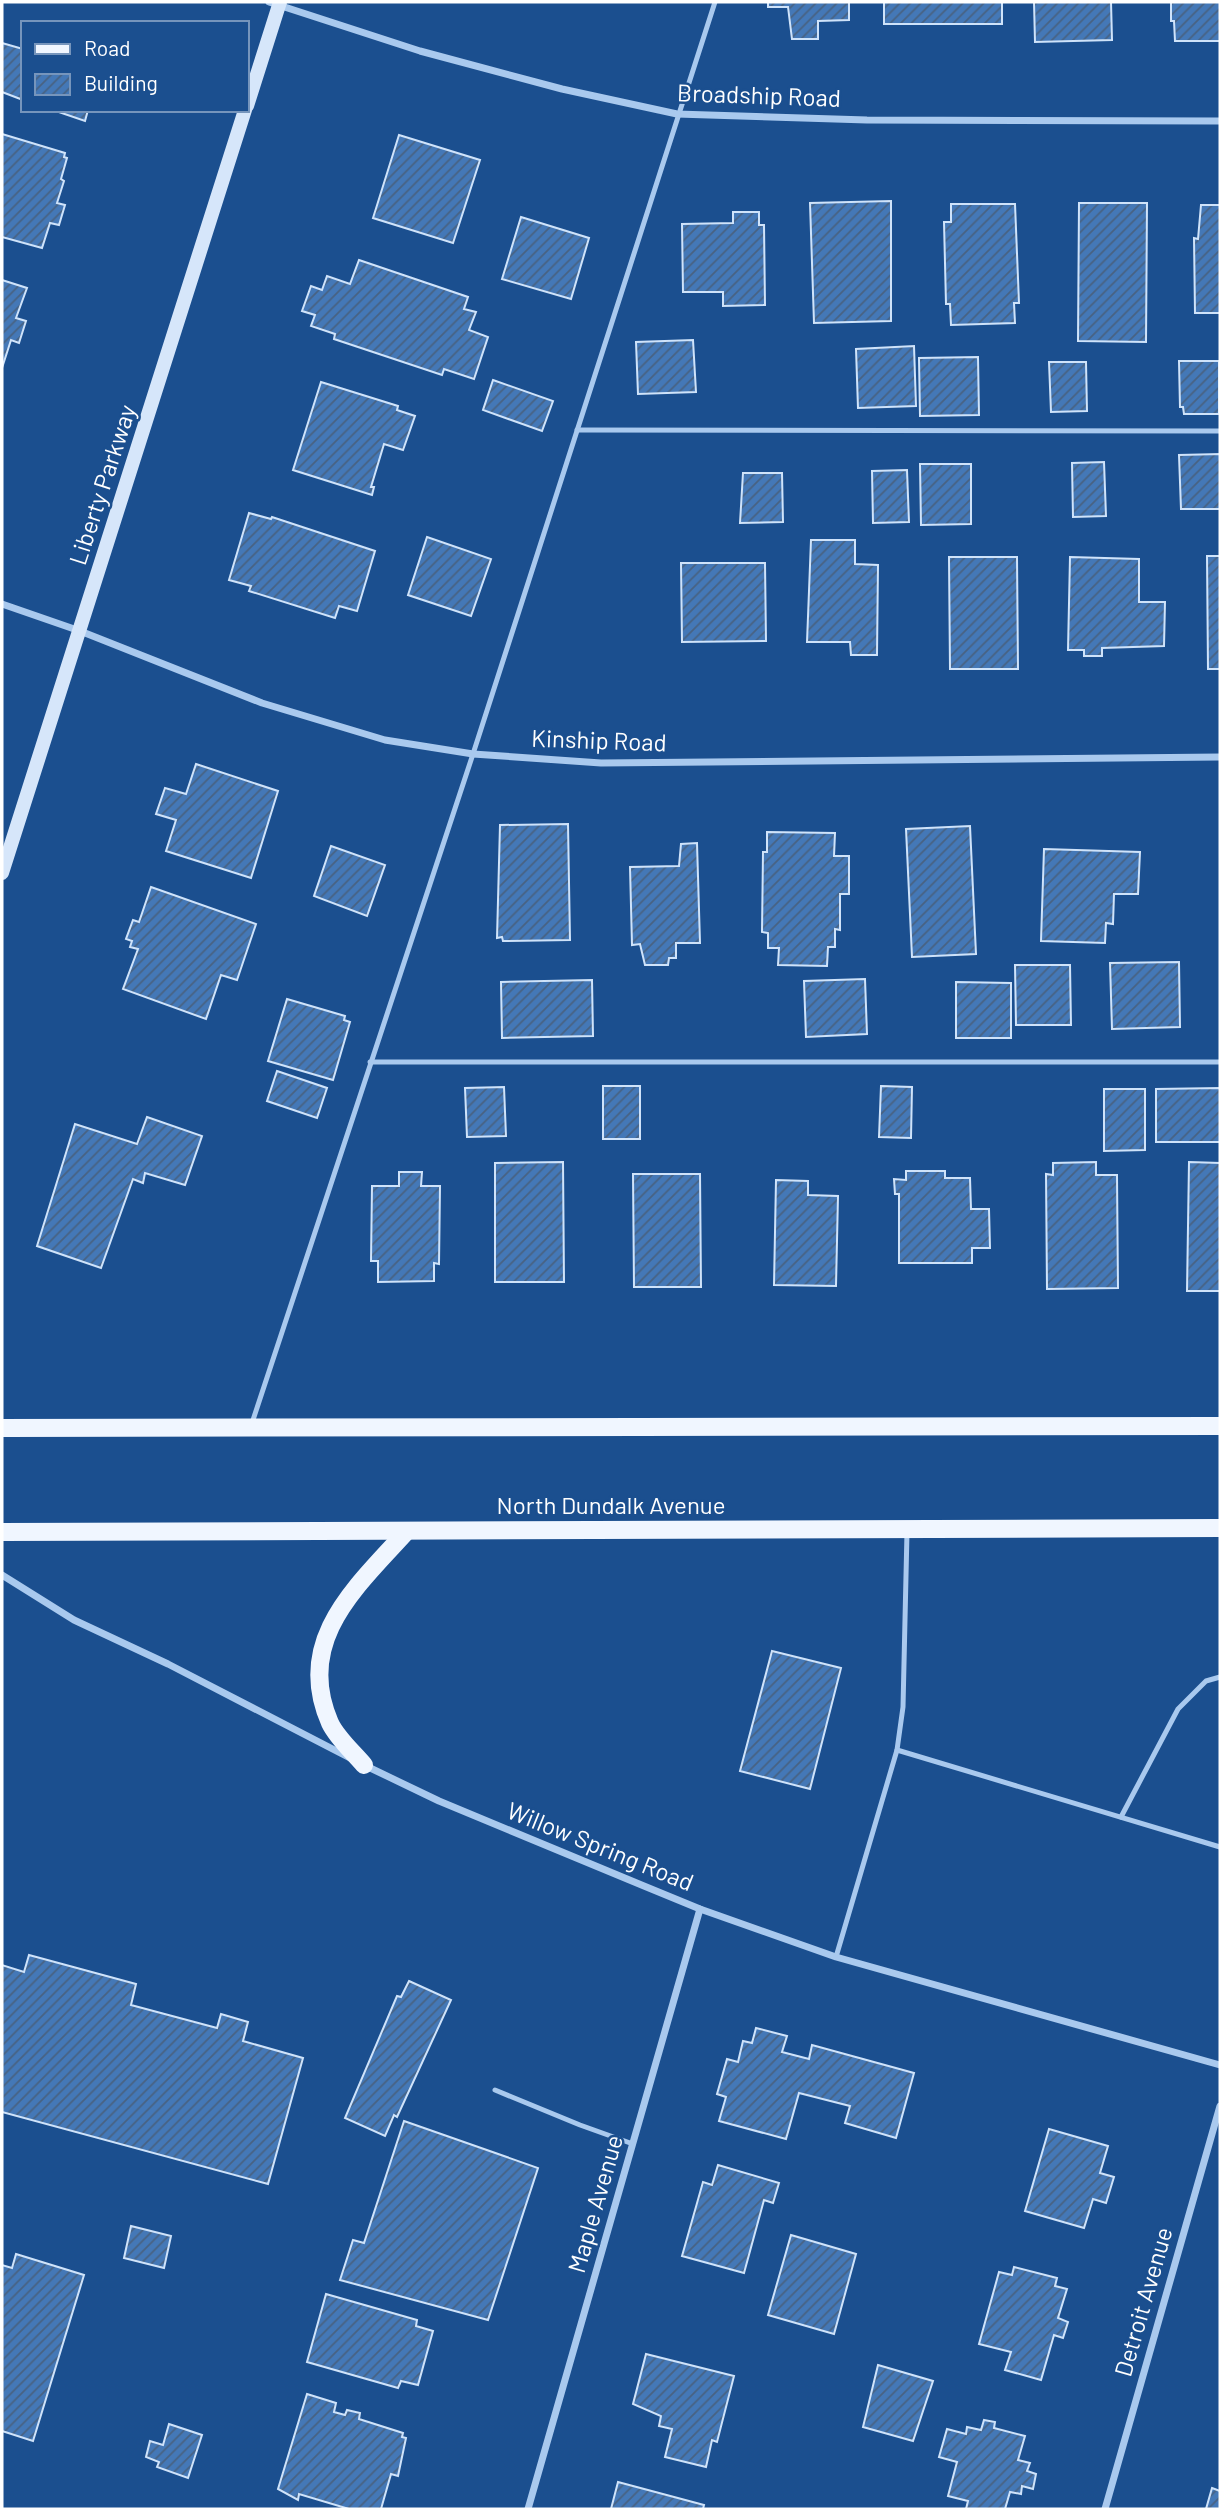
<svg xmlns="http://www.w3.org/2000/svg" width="1222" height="2511" viewBox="0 0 1222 2511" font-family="Barlow,sans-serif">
<defs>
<pattern id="building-hatch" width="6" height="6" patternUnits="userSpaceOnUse" patternTransform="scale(1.75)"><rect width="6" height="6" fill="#4478b7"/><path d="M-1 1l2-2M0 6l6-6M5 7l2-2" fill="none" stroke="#486282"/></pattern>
</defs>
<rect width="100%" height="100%" fill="#1b4f8f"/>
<!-- building -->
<g fill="url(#building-hatch)" stroke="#cfe3fa" stroke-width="2">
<path d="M 768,2 L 849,2 L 849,20 L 818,21 L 818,39 L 792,39 L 788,7 L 768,7 Z"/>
<rect x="884" y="2" width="118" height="22"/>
<path d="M 1034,2 L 1111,2 L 1112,40 L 1035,42 Z"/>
<path d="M 1171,2 L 1220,2 L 1220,41 L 1175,41 L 1174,21 L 1171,21 Z"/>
<path d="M 2,43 L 23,49 L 23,100 L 2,92 Z"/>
<path d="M 53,110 L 88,110 L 85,121 Z"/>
<path d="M 2,134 L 65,153 L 64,157 L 67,158 L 61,179 L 64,181 L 57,203 L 65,205 L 59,225 L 50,223 L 42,248 L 2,237 Z"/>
<path d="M 399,135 L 480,160 L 453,243 L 373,218 Z"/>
<path d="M 891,201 L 891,321 L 814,323 L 810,203 Z"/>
<path d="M 1079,203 L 1147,203 L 1146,342 L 1078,341 Z"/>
<path d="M 951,204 L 1015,204 L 1019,303 L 1014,303 L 1015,323 L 951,325 L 950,304 L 946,304 L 944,222 L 951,222 Z"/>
<path d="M 1201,205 L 1220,205 L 1220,313 L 1195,313 L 1194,238 L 1198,239 Z"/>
<path d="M 733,212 L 759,212 L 759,225 L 764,225 L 765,305 L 723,306 L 723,292 L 683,292 L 682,224 L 733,223 Z"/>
<path d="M 521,217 L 589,238 L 571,299 L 502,279 Z"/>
<path d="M 359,260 L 468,297 L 464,309 L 476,312 L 469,330 L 488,337 L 474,379 L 444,369 L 442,375 L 334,339 L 335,334 L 311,326 L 315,315 L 302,311 L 311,286 L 322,290 L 327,276 L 350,284 Z"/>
<path d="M 2,280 L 27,288 L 16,318 L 26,321 L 19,343 L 11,340 L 2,368 Z"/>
<path d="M 693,340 L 696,392 L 638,394 L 636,342 Z"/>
<path d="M 914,346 L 916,406 L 858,408 L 856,349 Z"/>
<path d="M 978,357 L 979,415 L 920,416 L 919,358 Z"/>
<path d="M 1179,361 L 1219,361 L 1219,414 L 1184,414 L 1183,407 L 1180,407 Z"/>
<path d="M 1049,362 L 1086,362 L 1087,411 L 1051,412 Z"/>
<path d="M 493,380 L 553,401 L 542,431 L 483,410 Z"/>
<path d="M 321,382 L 398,406 L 397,410 L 415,416 L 403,450 L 384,444 L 371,487 L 374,487 L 372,495 L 293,470 Z"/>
<path d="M 1220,454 L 1220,509 L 1181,509 L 1179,455 Z"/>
<path d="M 1104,462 L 1106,516 L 1073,517 L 1072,463 Z"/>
<path d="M 920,464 L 971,464 L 971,524 L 921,525 Z"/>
<path d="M 907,470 L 909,522 L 873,523 L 872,471 Z"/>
<path d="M 743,473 L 782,473 L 783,522 L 740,523 Z"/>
<path d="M 249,513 L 271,519 L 272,517 L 375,551 L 357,611 L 339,606 L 335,618 L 249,591 L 251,586 L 229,580 Z"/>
<path d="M 427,537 L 491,559 L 471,616 L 408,595 Z"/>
<path d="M 811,540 L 855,540 L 855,564 L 878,565 L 877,655 L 851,655 L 850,642 L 807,642 Z"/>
<path d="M 1207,556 L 1220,556 L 1220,669 L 1208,669 Z"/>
<path d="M 949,557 L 1017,557 L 1018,669 L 950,669 Z"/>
<path d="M 1070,557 L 1139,559 L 1139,602 L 1165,602 L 1164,646 L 1102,648 L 1102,656 L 1084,656 L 1084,650 L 1068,650 Z"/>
<path d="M 681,563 L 765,563 L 766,641 L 682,642 Z"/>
<path d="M 196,764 L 278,791 L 251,878 L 166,851 L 176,820 L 156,814 L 165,788 L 186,794 Z"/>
<path d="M 568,824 L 570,940 L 503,941 L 502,937 L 497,938 L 500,825 Z"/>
<path d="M 970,826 L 976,954 L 912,957 L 906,829 Z"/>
<path d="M 767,832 L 835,833 L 834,856 L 849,856 L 849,894 L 840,894 L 840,930 L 835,929 L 835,947 L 828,947 L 827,966 L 778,965 L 779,948 L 768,948 L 768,933 L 762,932 L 763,852 L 767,852 Z"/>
<path d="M 697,843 L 700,943 L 676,943 L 676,958 L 669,958 L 668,965 L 645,965 L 640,944 L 632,945 L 630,867 L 679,866 L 681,844 Z"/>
<path d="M 331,846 L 385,865 L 367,916 L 314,896 Z"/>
<path d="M 1044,849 L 1140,852 L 1138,894 L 1114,894 L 1113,924 L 1106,923 L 1105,943 L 1041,941 Z"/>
<path d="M 151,887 L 256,924 L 237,980 L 221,975 L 206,1019 L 123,989 L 138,949 L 130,947 L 132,941 L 126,939 L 133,920 L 139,922 Z"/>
<path d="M 1179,962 L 1180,1027 L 1112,1029 L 1110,963 Z"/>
<path d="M 1015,965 L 1070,965 L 1071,1025 L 1016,1025 Z"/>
<path d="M 865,979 L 867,1034 L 806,1037 L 804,981 Z"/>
<path d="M 592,980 L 593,1036 L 502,1038 L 501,982 Z"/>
<path d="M 956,982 L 1011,983 L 1011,1038 L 956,1038 Z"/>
<path d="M 287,999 L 345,1016 L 344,1020 L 350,1022 L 333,1080 L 268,1061 Z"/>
<path d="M 277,1071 L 327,1088 L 317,1118 L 267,1101 Z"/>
<rect x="603" y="1086" width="37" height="53"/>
<path d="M 881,1086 L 912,1087 L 911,1138 L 879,1137 Z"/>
<path d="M 504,1087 L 506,1136 L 467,1137 L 465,1088 Z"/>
<path d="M 1220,1088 L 1220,1142 L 1156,1142 L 1156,1089 Z"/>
<path d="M 1104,1089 L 1145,1089 L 1145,1150 L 1104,1151 Z"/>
<path d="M 147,1117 L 202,1136 L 185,1185 L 145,1173 L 143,1183 L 133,1179 L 101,1268 L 37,1246 L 75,1124 L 137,1144 Z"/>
<path d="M 563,1162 L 564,1282 L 495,1282 L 495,1163 Z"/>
<path d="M 1096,1162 L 1096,1175 L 1117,1175 L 1118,1288 L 1047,1289 L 1046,1174 L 1053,1175 L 1053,1163 Z"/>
<path d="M 1189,1162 L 1220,1163 L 1220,1291 L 1187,1291 Z"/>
<path d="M 906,1171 L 945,1171 L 945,1178 L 970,1178 L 971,1209 L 989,1209 L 990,1248 L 972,1248 L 972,1263 L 899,1263 L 899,1194 L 895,1194 L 894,1179 L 906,1180 Z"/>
<path d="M 399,1172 L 422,1172 L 421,1186 L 440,1186 L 439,1264 L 434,1263 L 434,1281 L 378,1282 L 378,1261 L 371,1261 L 372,1186 L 399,1186 Z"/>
<path d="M 633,1174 L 700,1174 L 701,1287 L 634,1287 Z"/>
<path d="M 776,1180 L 808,1181 L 808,1195 L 838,1196 L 836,1286 L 774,1285 Z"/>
<path d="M 772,1651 L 841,1668 L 810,1789 L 740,1771 Z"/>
<path d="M 29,1955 L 136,1984 L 131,2005 L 217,2028 L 221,2014 L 248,2022 L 243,2041 L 303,2058 L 268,2184 L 2,2112 L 2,1965 L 24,1972 Z"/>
<path d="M 409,1981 L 451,2000 L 397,2117 L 394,2115 L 385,2136 L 345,2118 L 397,1996 L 401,1997 Z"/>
<path d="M 756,2028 L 787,2036 L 782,2052 L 809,2059 L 812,2045 L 914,2073 L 896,2138 L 845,2123 L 850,2106 L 799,2093 L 786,2139 L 719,2121 L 726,2097 L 717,2094 L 727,2059 L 738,2062 L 743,2041 L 752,2043 Z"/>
<path d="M 404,2121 L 538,2168 L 488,2320 L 340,2280 L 353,2240 L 364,2243 Z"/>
<path d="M 1049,2129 L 1108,2146 L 1100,2173 L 1114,2177 L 1106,2203 L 1093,2199 L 1084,2228 L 1025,2211 Z"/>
<path d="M 718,2165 L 779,2183 L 773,2203 L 764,2200 L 744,2273 L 682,2256 L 703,2182 L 712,2185 Z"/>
<path d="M 131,2226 L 171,2236 L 164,2268 L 124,2258 Z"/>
<path d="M 791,2235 L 856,2254 L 834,2334 L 768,2315 Z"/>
<path d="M 16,2254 L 84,2275 L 33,2441 L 2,2431 L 2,2265 L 12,2268 Z"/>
<path d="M 1014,2267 L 1057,2278 L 1055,2286 L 1067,2289 L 1058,2318 L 1068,2322 L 1063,2338 L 1054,2335 L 1041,2380 L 1005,2370 L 1011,2352 L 979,2344 L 999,2272 L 1012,2275 Z"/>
<path d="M 326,2294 L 417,2320 L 416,2326 L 433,2331 L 418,2385 L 401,2381 L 398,2388 L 307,2362 Z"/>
<path d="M 646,2354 L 734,2376 L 717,2442 L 712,2440 L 706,2467 L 665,2457 L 672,2429 L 659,2426 L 661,2416 L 633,2404 Z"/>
<path d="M 878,2365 L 933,2381 L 913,2441 L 863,2427 Z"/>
<path d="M 307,2394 L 336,2403 L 334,2412 L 345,2415 L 347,2410 L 360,2413 L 359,2419 L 403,2433 L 402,2437 L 406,2438 L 398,2476 L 391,2474 L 381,2509 L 349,2509 L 299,2494 L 298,2500 L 278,2489 Z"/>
<path d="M 984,2420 L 995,2422 L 994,2428 L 1025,2436 L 1018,2460 L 1030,2463 L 1027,2471 L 1036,2474 L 1033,2489 L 1022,2486 L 1021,2494 L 1010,2492 L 1005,2509 L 966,2509 L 968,2501 L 948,2496 L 957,2462 L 939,2457 L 947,2429 L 966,2434 L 967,2427 L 981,2430 Z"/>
<path d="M 169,2424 L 202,2435 L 188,2478 L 157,2467 L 159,2462 L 146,2457 L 150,2441 L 163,2445 Z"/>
<path d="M 618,2482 L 704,2505 L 703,2509 L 611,2509 Z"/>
<path d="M 1212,2488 L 1220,2491 L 1220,2509 L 1206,2509 Z"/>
</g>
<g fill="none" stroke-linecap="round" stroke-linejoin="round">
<!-- lane -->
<g stroke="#a9c9ee" stroke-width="5">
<path d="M 577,430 L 1220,431"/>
<path d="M 370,1062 L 1220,1062"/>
<path d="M 252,1423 L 473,754 L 715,2"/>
<path d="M 897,1750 L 1220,1847"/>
<path d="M 1121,1817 L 1178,1709 L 1206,1681 L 1220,1677"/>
<path d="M 836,1957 L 897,1750 L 903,1707 L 907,1532"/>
<path d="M 495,2090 L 580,2125 L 633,2144"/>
</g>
<!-- street -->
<g stroke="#a9c9ee" stroke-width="7">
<path d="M 269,2 L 420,51 L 562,89 L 677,114 L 867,120 L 1220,121"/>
<path d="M 2,604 L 80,631 L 262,703 L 385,740 L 473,754 L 601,763 L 1220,757"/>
<path d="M 2,1575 L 74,1620 L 168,1664 L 350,1758"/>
<path d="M 364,1765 L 439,1801 L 644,1886 L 700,1909 L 836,1957 L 1220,2065"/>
<path d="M 528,2509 L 700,1909"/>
<path d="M 1105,2509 L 1220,2106"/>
</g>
<!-- secondary -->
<g stroke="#d6e6fa" stroke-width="14">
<path d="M 247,106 L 280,2"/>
<path d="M 2,873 L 245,110"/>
</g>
<!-- primary -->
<g stroke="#f0f6ff" stroke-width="18">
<path d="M 2,1428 L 1220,1426"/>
<path d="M 2,1532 L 1220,1528"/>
<path d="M 364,1765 C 353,1752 337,1738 330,1723 C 294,1641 355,1588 406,1532"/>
</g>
</g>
<g text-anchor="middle" stroke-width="5" stroke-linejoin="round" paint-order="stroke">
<!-- street labels -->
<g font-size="24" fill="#fff" stroke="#1b4f8f">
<text transform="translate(759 96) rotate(2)" y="8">Broadship Road</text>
<text transform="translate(103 485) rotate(-72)" y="8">Liberty Parkway</text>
<text transform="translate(599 741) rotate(2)" y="8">Kinship Road</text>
<text x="611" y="1514">North Dundalk Avenue</text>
<text transform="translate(600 1847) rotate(22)" y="8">Willow Spring Road</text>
<text transform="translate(596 2204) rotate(-74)" y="8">Maple Avenue</text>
<text transform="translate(1144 2302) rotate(-74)" y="8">Detroit Avenue</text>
</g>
</g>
<!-- border -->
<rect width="1222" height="2511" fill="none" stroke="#ffffff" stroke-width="7"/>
<!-- legend -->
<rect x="21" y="21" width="228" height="91" fill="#1b4f8f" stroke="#7695bc" stroke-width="2"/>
<rect x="35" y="44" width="35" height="10" fill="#f0f6ff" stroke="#7695bc" stroke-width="2"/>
<text x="84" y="56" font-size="21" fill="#ffffff">Road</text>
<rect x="35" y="74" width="35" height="21" fill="url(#building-hatch)" stroke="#7695bc" stroke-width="2"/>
<text x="84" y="91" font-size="21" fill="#ffffff">Building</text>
</svg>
